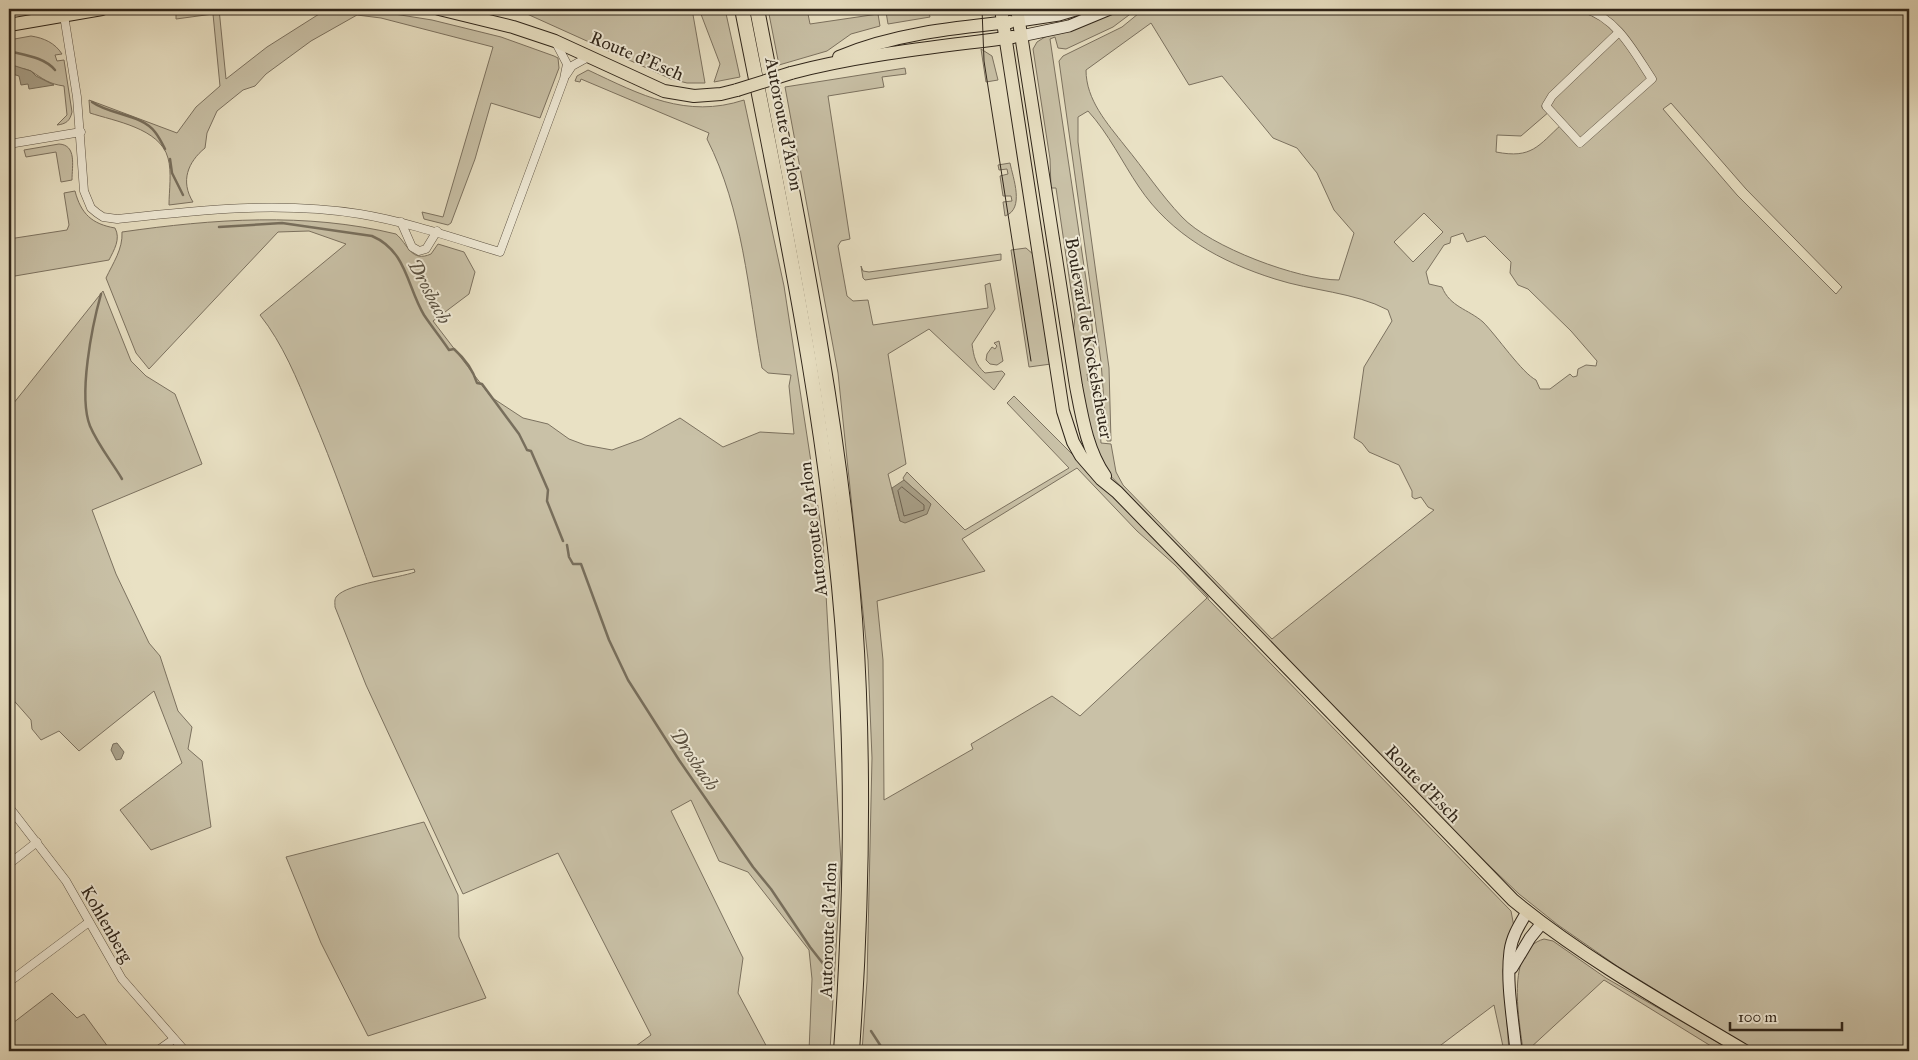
<svg xmlns="http://www.w3.org/2000/svg" width="1918" height="1060" viewBox="0 0 1918 1060" font-family="'IM FELL Great Primer',serif">
<rect width="100%" height="100%" fill="#e9e1c4"/>
<filter id="stains"><feTurbulence type="fractalNoise" baseFrequency=".004" numOctaves="4"/><feColorMatrix values="0 0 0 0 .2 0 0 0 0 .09 0 0 0 0 .02 0 0 0 .5 -.17"/></filter>
<radialGradient id="worn" r=".72"><stop offset=".6" stop-color="#630" stop-opacity="0"/><stop offset="1" stop-color="#630" stop-opacity=".3"/></radialGradient>
<!-- green -->
<g fill="#c9c1a7" stroke="#7c7260" fill-rule="evenodd">
<path d="M 183,9 L 219,9 L 226,79 L 267,47 L 327,9 L 363,9 L 432,20 L 501,37 L 554,56 L 558,58 L 559,68 L 540,118 L 491,103 L 475,159 L 451,223 L 448,225 L 424,219 L 422,212 L 443,217 L 493,47 L 381,18 L 357,15 L 311,41 L 266,74 L 255,86 L 243,90 L 217,111 L 207,133 L 205,148 C 188,162 180,181 193,202 L 169,205 C 169,191 172,172 168,158 C 160,128 114,121 90,113 L 89,100 L 177,133 L 196,107 L 220,86 L 213,14 L 176,19 L 176,10 Z"/>
<path d="M 516,9 L 574,9 L 578,12 L 589,9 L 692,9 L 705,83 L 687,83 L 671,79 Z"/>
<path d="M 699,9 L 725,9 L 740,77 L 714,82 L 720,64 Z"/>
<path d="M 768,9 L 807,9 L 810,24 L 878,14 L 880,26 L 851,34 L 827,51 L 779,65 Z"/>
<path d="M 911,9 L 928,9 L 930,17 L 888,24 L 886,12 Z"/>
<path d="M 1116,9 L 1137,9 L 1113,27 L 1066,49 L 1058,48 L 1055,37 L 1050,39 L 1090,306 L 1096,367 L 1093,371 L 1087,374 L 1088,381 L 1097,386 L 1101,443 L 1111,444 L 1116,472 L 1123,485 L 1272,639 L 1434,510 L 1428,507 L 1421,497 L 1415,499 L 1412,497 L 1412,491 L 1399,465 L 1369,452 L 1362,443 L 1354,438 L 1364,367 L 1392,321 L 1388,310 C 1354,292 1312,291 1275,279 C 1221,262 1171,235 1139,187 C 1122,162 1109,134 1088,111 L 1078,117 L 1078,142 L 1109,368 L 1111,441 L 1107,441 L 1101,362 L 1059,61 L 1063,56 L 1122,27 L 1144,9 L 1909,9 L 1909,1051 L 1755,1051 L 1617,966 L 1558,925 L 1519,894 L 1452,830 L 1102,467 L 1089,437 L 1073,333 L 1075,317 L 1056,188 L 1051,188 L 1050,159 L 1033,49 L 1037,42 L 1045,37 L 1111,13 ZM 1151,23 L 1189,85 L 1222,76 L 1273,138 L 1297,148 L 1317,173 L 1334,210 L 1354,233 L 1339,280 C 1299,280 1210,247 1182,217 C 1161,195 1144,169 1125,146 C 1107,123 1086,100 1086,70 ZM 1671,103 L 1746,189 L 1842,287 L 1836,294 L 1737,195 L 1663,109 ZM 1550,111 L 1562,124 C 1538,146 1532,159 1496,152 L 1497,135 L 1521,136 ZM 1424,213 L 1443,232 L 1413,262 L 1394,242 ZM 1463,233 L 1467,242 L 1485,236 L 1511,262 L 1510,273 L 1518,285 L 1528,289 L 1571,331 L 1597,361 L 1596,366 L 1586,365 L 1578,369 L 1577,376 L 1573,377 L 1570,374 L 1550,389 L 1540,389 L 1536,380 C 1522,373 1497,336 1483,322 C 1468,309 1450,307 1442,287 L 1429,284 L 1426,272 L 1444,245 L 1450,243 L 1451,237 Z"/>
<path d="M 31,36 C 44,38 55,43 62,54 L 55,55 L 57,61 L 64,60 L 72,112 C 70,121 66,124 57,125 L 67,115 L 64,86 C 49,84 43,79 31,71 C 27,69 20,68 15,68 L 9,58 L 9,40 Z"/>
<path d="M 981,49 L 992,56 L 998,80 L 986,82 Z"/>
<path d="M 905,68 L 906,74 L 882,77 L 884,87 L 828,96 L 850,239 L 841,241 L 838,246 L 847,296 L 853,301 L 868,300 L 873,325 L 988,308 L 985,285 L 990,283 L 995,309 L 972,344 C 974,357 975,364 985,373 L 1002,371 L 1005,374 L 994,390 L 929,329 L 888,354 L 906,464 L 888,474 L 900,521 L 931,504 L 904,480 L 903,478 L 907,472 L 965,530 L 1069,468 L 1007,403 L 1014,396 L 1130,512 L 1208,597 L 1208,599 L 1511,911 L 1514,927 L 1503,970 L 1509,1051 L 1504,1051 L 1494,1005 L 1433,1051 L 862,1051 L 867,981 L 872,758 L 868,660 L 838,373 L 785,87 ZM 1077,468 L 1137,531 L 1175,565 L 1207,598 L 1080,716 L 1052,696 L 971,744 L 973,749 L 884,800 L 883,660 L 877,601 L 985,571 L 962,539 Z"/>
<path d="M 588,70 C 641,95 686,119 744,100 L 784,286 L 823,540 L 841,863 L 830,1051 L 809,1051 L 812,979 L 809,950 L 748,872 L 719,861 L 691,800 L 671,811 L 743,958 L 738,993 L 769,1051 L 629,1051 L 651,1035 L 558,853 L 463,894 L 366,685 L 335,607 C 335,603 334,599 337,596 C 347,584 399,578 415,572 L 414,569 L 373,577 C 353,522 334,467 311,413 C 297,379 283,344 260,315 L 346,244 L 309,231 L 278,232 L 149,369 L 136,353 L 106,278 C 113,263 123,249 122,232 C 213,219 306,212 396,234 C 408,244 411,263 431,254 L 438,244 L 464,252 L 475,272 L 469,294 L 433,321 L 491,397 L 523,418 L 548,424 L 569,439 L 585,445 L 612,450 L 642,439 L 680,418 L 723,447 L 760,432 L 794,434 L 789,386 L 791,375 L 768,373 L 762,368 C 748,290 743,210 707,139 L 709,133 L 581,79 L 580,82 L 575,81 L 577,76 Z"/>
<path d="M 59,144 C 77,145 72,166 72,180 L 61,182 L 56,152 L 26,157 L 24,150 Z"/>
<path d="M 1010,163 C 1013,178 1025,209 1005,216 L 1003,202 L 1012,201 L 1011,196 L 1003,196 L 1000,176 L 1008,174 L 1007,169 L 999,170 L 998,165 Z"/>
<path d="M 75,191 C 81,214 92,224 115,228 C 121,239 114,250 109,260 L 9,277 L 9,239 L 67,230 L 69,225 L 64,193 Z"/>
<path d="M 1026,248 L 1034,255 L 1051,364 L 1029,367 L 1011,250 Z"/>
<path d="M 1001,254 L 1001,260 L 865,280 L 863,278 L 861,266 L 863,271 L 869,272 Z"/>
<path d="M 103,291 L 131,361 L 146,376 L 175,394 L 202,464 L 92,510 L 116,574 L 149,643 L 160,656 L 178,711 L 192,727 L 188,749 L 202,761 L 211,827 L 151,850 L 120,810 L 182,763 L 154,691 L 79,751 L 59,731 L 41,740 L 32,729 L 31,720 L 9,695 L 9,409 Z"/>
<path d="M 999,341 L 1003,361 L 997,365 L 990,364 L 986,360 L 987,354 L 992,347 L 995,349 L 997,346 L 994,343 Z"/>
<path d="M 424,822 L 458,895 L 459,937 L 486,998 L 368,1036 L 321,943 L 286,857 Z"/>
<path d="M 1544,939 L 1553,941 L 1606,978 L 1733,1051 L 1719,1051 L 1604,980 L 1529,1049 L 1529,1051 L 1523,1051 C 1520,1022 1504,950 1544,939 Z"/>
<path d="M 52,993 L 77,1018 L 84,1014 L 111,1051 L 9,1051 L 9,1026 Z"/>
</g>
<!-- water -->
<g fill="#a9a18a" stroke="#786f5d">
<path d="M 9,64 L 31,71 L 36,76 L 54,85 L 29,89 L 28,84 L 21,85 L 19,76 L 9,73 Z"/>
<path d="M 904,480 L 931,504 L 927,514 L 905,523 L 900,521 L 892,488 Z"/>
<path d="M 117,743 L 124,752 L 121,759 L 116,760 L 111,750 L 113,744 Z"/>
</g>
<g fill="none" stroke-linecap="round" stroke-linejoin="round">
<!-- shore -->
<path stroke="#6c6252" stroke-width="1" d="M 902,487 L 924,505 L 924,510 L 904,516 L 898,491 Z"/>
<!-- stream -->
<g stroke="#786f5d" stroke-width="2.5">
<path d="M 9,51 C 24,55 44,57 55,70"/>
<path d="M 92,102 C 110,115 141,114 155,132 C 159,137 162,143 165,149"/>
<path d="M 170,159 L 172,173 L 183,195"/>
<path d="M 219,227 L 282,223 L 372,236 C 407,251 407,287 424,315 C 432,327 441,338 449,350 L 454,349 C 464,358 473,370 477,383 L 482,384 L 519,434 L 527,450 L 531,451 L 548,490 L 547,501 L 563,541"/>
<path d="M 101,294 C 92,326 78,396 90,426 C 98,445 112,462 122,479"/>
<path d="M 567,545 L 569,557 L 573,564 L 581,564 L 609,640 L 628,680 L 679,760 L 753,867 L 771,889 L 810,947 L 832,975"/>
<path d="M 871,1031 L 884,1051"/>
</g>
<!-- minor casing -->
<g stroke="#5d5344" stroke-width="9">
<g id="minor">
<path d="M 63,9 L 77,97 L 84,191 L 91,208 L 97,213 L 103,217 L 117,219 C 199,210 279,201 360,214 C 408,222 454,238 500,252 L 564,79 L 567,64 L 556,43"/>
<path d="M 1585,9 C 1617,18 1634,52 1652,79 L 1580,143 L 1546,106 L 1552,96 L 1619,32"/>
<path d="M 566,75 L 572,66 L 590,56"/>
<path d="M 9,144 L 81,132"/>
<path d="M 401,222 L 412,247 L 419,251 L 426,249 L 437,231"/>
<path d="M 9,807 L 66,881 L 122,979 L 185,1051"/>
<path d="M 9,864 L 37,842"/>
<path d="M 9,982 L 89,922"/>
<path d="M 157,1051 L 174,1039"/>
</g>
</g>
<!-- secondary casing -->
<g stroke="#2e2419" stroke-width="13">
<g id="secondary">
<path d="M 1019,21 L 1059,15 L 1079,9"/>
<path d="M 1021,36 L 1069,26 L 1110,9"/>
<path d="M 1512,968 L 1530,938 L 1542,923"/>
<path d="M 1516,1051 C 1513,1019 1506,983 1510,951 C 1512,936 1520,924 1527,912"/>
</g>
</g>
<!-- primary casing -->
<g stroke="#2e2419" stroke-width="14">
<g id="primary">
<path d="M 439,9 L 513,27 L 555,41 L 664,91 L 694,96 L 721,94 L 737,90"/>
<path d="M 1001,9 L 1063,411 L 1073,442 L 1081,456 L 1101,479 L 1117,492 L 1513,900 C 1585,959 1666,1004 1745,1051"/>
<path d="M 1017,9 L 1076,386 C 1082,417 1087,450 1105,476"/>
<path d="M 9,25 L 102,9"/>
<path d="M 839,57 C 893,34 953,28 1010,22"/>
<path d="M 791,73 C 863,54 938,47 1013,37"/>
</g>
</g>
<!-- motorway casing -->
<g stroke="#2e2419" stroke-width="16">
<g id="motorway">
<path d="M 742,9 C 785,225 831,441 845,661 C 854,791 850,921 841,1051"/>
<path d="M 757,9 C 796,211 839,413 855,619 C 865,763 862,907 852,1051"/>
</g>
</g>
<!-- minor -->
<use href="#minor" stroke="#f1ecd9" stroke-width="8"/>
<!-- secondary -->
<use href="#secondary" stroke="#f1ecd9" stroke-width="11"/>
<!-- primary -->
<use href="#primary" stroke="#e9e1c4" stroke-width="12"/>
<!-- motorway -->
<use href="#motorway" stroke="#e9e1c4" stroke-width="14"/>
<!-- tram -->
<path stroke="#2e2419" stroke-width="1" d="M 982,9 L 984,61 L 1031,361"/>
<!-- primary-bridge casing -->
<g stroke="#2e2419" stroke-width="14" stroke-linecap="butt">
<path id="primary-bridge" d="M 737,90 L 791,73"/>
</g>
<!-- primary-bridge -->
<use href="#primary-bridge" stroke="#e9e1c4" stroke-width="12"/>
</g>
<g text-anchor="middle" stroke-width="4" stroke-linejoin="round" paint-order="stroke">
<!-- street labels -->
<g font-size="18" fill="#2e2419" stroke="#f1ecd9">
<text transform="translate(637 56) rotate(23)" y="6">Route d'Esch</text>
<text transform="translate(784 124) rotate(79)" y="6">Autoroute d'Arlon</text>
<text transform="translate(1089 338) rotate(80)" y="6">Boulevard de Kockelscheuer</text>
<text transform="translate(813 529) rotate(-97)" y="6">Autoroute d'Arlon</text>
<text transform="translate(1423 784) rotate(46)" y="6">Route d'Esch</text>
<text transform="translate(107 924) rotate(60)" y="6">Kohlenberg</text>
<text transform="translate(828 930) rotate(-88)" y="6">Autoroute d'Arlon</text>
</g>
<!-- water labels -->
<g font-size="19" font-style="italic" fill="#595041" stroke="#f1ecd9">
<text transform="translate(430 291) rotate(62)" y="7">Drosbach</text>
<text transform="translate(695 759) rotate(56)" y="7">Drosbach</text>
</g>
</g>
<!-- margin -->
<rect width="1918" height="1060" fill="none" stroke="#e9e1c4" stroke-width="30"/>
<rect x="10" y="10" width="1898" height="1040" fill="none" stroke="#2e2419" stroke-width="2.5"/>
<rect x="15" y="15" width="1888" height="1030" fill="none" stroke="#2e2419"/>
<!-- scale -->
<path d="M1730 1022v8h112v-8" fill="none" stroke="#2e2419" stroke-width="2.5"/>
<text x="1738" y="1022" font-size="15" fill="#2e2419" stroke="#f1ecd9" stroke-width="4" paint-order="stroke">100 m</text>
<rect width="100%" height="100%" filter="url(#stains)"/>
<rect width="100%" height="100%" fill="url(#worn)"/>
</svg>
